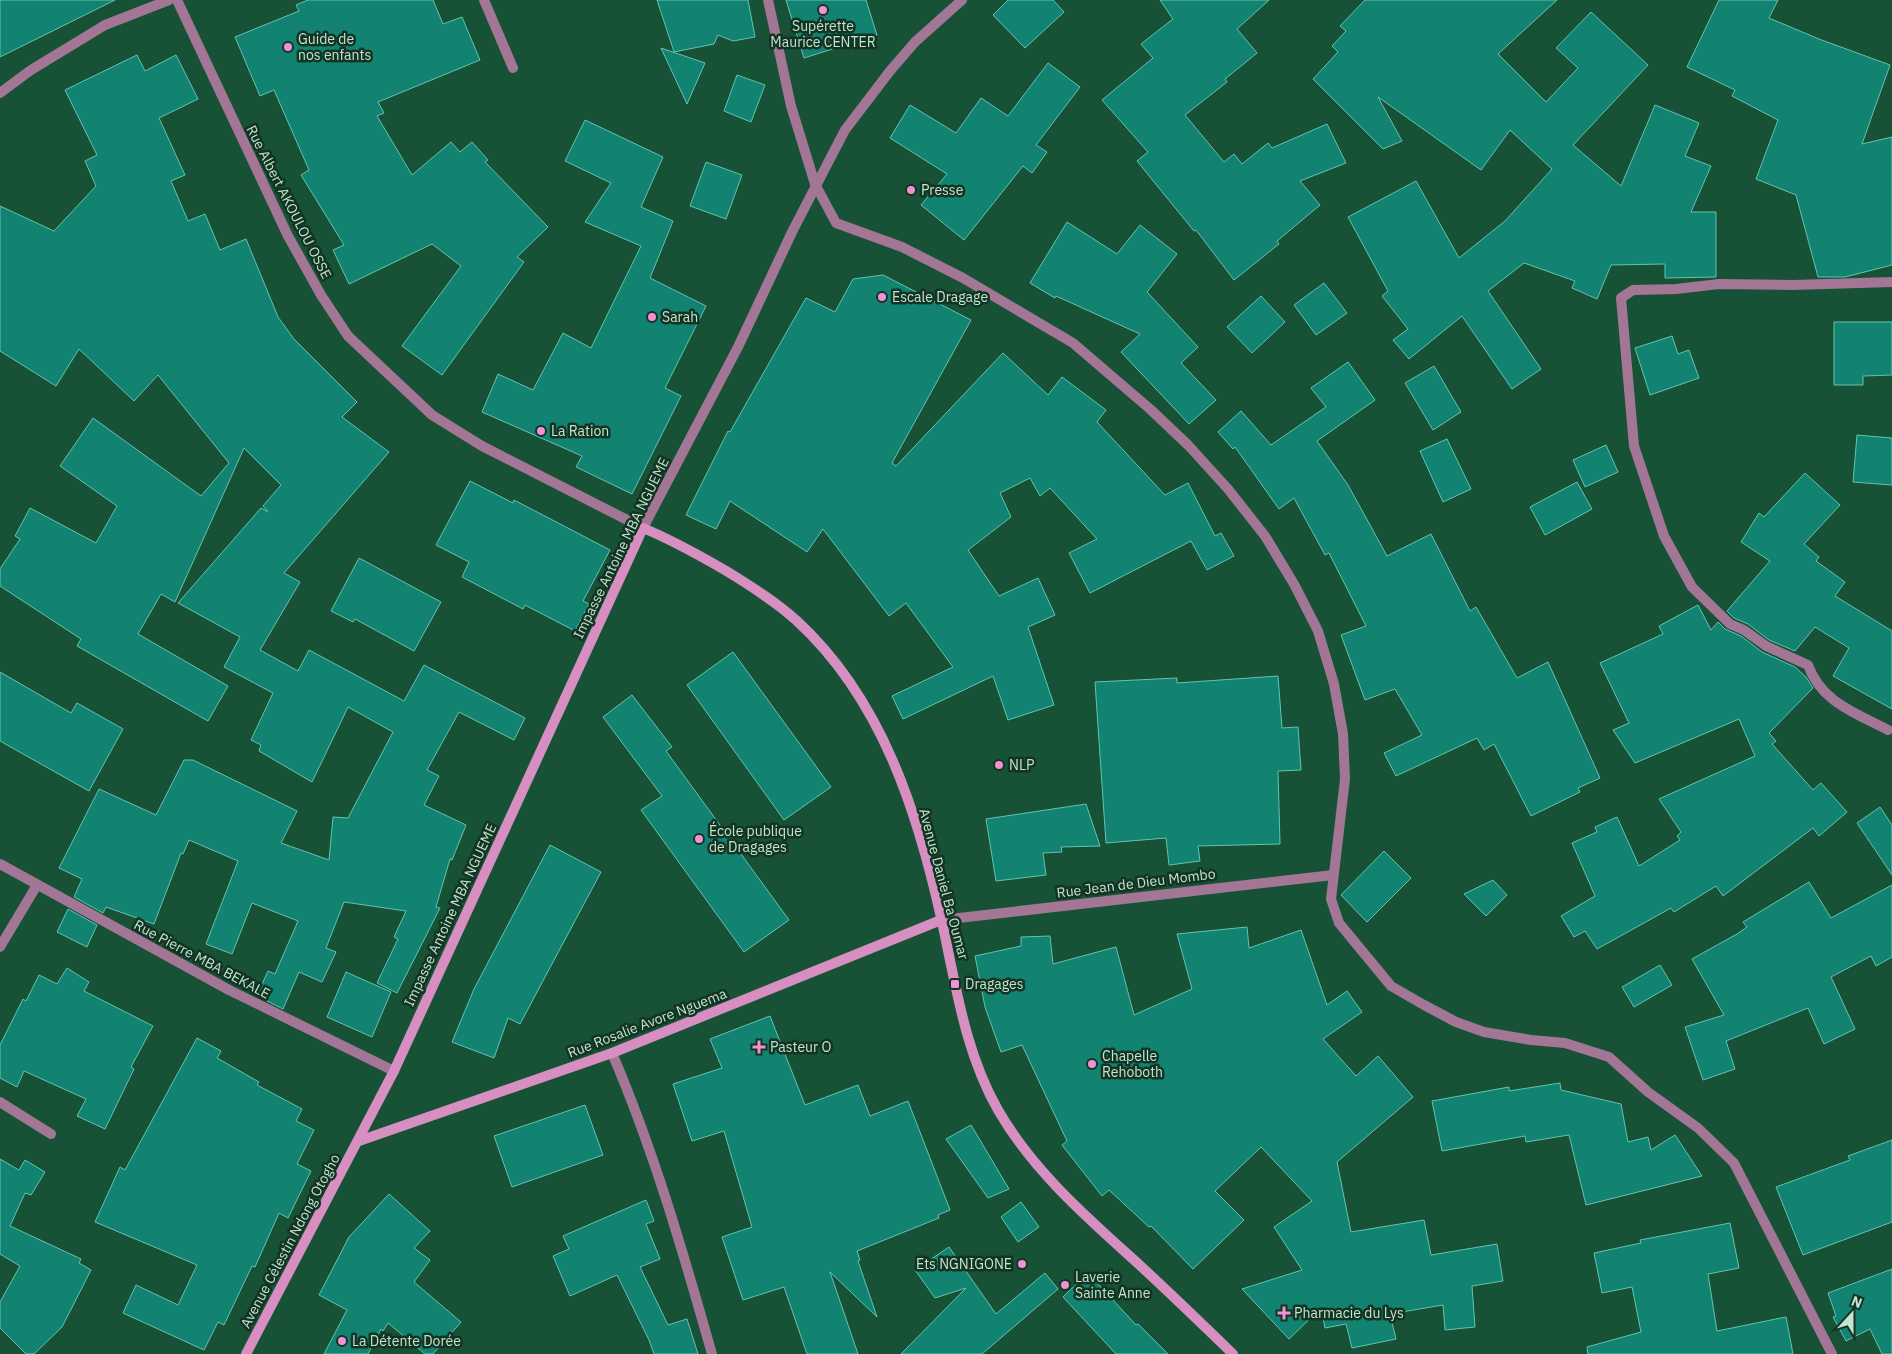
<svg xmlns="http://www.w3.org/2000/svg" width="1892" height="1354" viewBox="0 0 1892 1354" font-family="'IBM Plex Sans',sans-serif">
<rect width="100%" height="100%" fill="#175136"/>
<!-- building -->
<g fill="#128271" stroke="#64c4b1">
<path d="M 0,0 L 115,0 L 0,57 Z"/>
<path d="M 308,0 L 433,0 L 443,24 L 462,17 L 480,60 L 378,102 L 384,113 L 377,116 L 412,175 L 451,142 L 460,152 L 472,142 L 488,160 L 485,162 L 548,227 L 517,257 L 524,262 L 442,375 L 402,346 L 461,266 L 432,244 L 349,284 L 333,250 L 344,245 L 301,175 L 309,170 L 274,90 L 260,96 L 235,37 L 299,11 L 296,5 Z"/>
<path d="M 657,0 L 748,0 L 755,37 L 733,41 L 718,35 L 714,44 L 674,52 Z"/>
<path d="M 786,0 L 866,0 L 877,35 L 804,58 Z"/>
<path d="M 1008,0 L 1053,0 L 1064,12 L 1025,48 L 993,15 Z"/>
<path d="M 1160,0 L 1269,0 L 1237,29 L 1257,53 L 1225,79 L 1227,82 L 1185,115 L 1224,162 L 1234,154 L 1242,164 L 1268,143 L 1272,148 L 1327,124 L 1346,163 L 1300,181 L 1320,205 L 1277,241 L 1279,244 L 1234,280 L 1196,230 L 1194,231 L 1137,161 L 1148,152 L 1102,100 L 1153,58 L 1141,44 L 1173,19 Z"/>
<path d="M 1365,0 L 1557,0 L 1498,54 L 1546,102 L 1578,68 L 1556,48 L 1591,12 L 1648,65 L 1573,145 L 1621,186 L 1655,105 L 1699,123 L 1685,156 L 1711,166 L 1691,212 L 1716,212 L 1716,277 L 1665,278 L 1665,264 L 1611,265 L 1597,299 L 1572,288 L 1575,281 L 1524,263 L 1488,291 L 1541,369 L 1512,389 L 1462,316 L 1409,359 L 1393,340 L 1408,329 L 1382,296 L 1388,291 L 1348,217 L 1416,181 L 1459,258 L 1505,221 L 1552,169 L 1510,130 L 1481,170 L 1378,97 L 1402,141 L 1383,149 L 1313,79 L 1338,52 L 1332,46 L 1346,31 L 1340,26 Z"/>
<path d="M 1719,0 L 1778,0 L 1769,18 L 1819,39 L 1890,65 L 1862,144 L 1892,137 L 1892,265 L 1845,277 L 1818,277 L 1796,195 L 1756,179 L 1778,120 L 1732,96 L 1735,90 L 1687,67 Z"/>
<path d="M 661,48 L 705,63 L 687,104 Z"/>
<path d="M 137,55 L 145,71 L 176,55 L 198,99 L 159,118 L 185,175 L 171,181 L 188,221 L 205,214 L 220,250 L 246,239 L 278,317 L 294,339 L 357,402 L 342,417 L 389,452 L 284,573 L 300,582 L 260,650 L 298,671 L 309,650 L 404,701 L 424,665 L 525,718 L 514,740 L 459,712 L 427,770 L 439,776 L 424,805 L 466,825 L 452,860 L 450,859 L 436,907 L 440,908 L 397,993 L 377,983 L 398,939 L 394,937 L 406,911 L 344,902 L 326,948 L 336,952 L 322,982 L 299,972 L 283,1009 L 265,1000 L 266,997 L 258,993 L 268,971 L 275,974 L 298,921 L 252,903 L 232,954 L 206,944 L 238,861 L 189,840 L 183,854 L 181,853 L 154,924 L 106,907 L 103,913 L 74,897 L 82,879 L 59,868 L 99,789 L 156,815 L 184,760 L 193,760 L 297,811 L 281,843 L 329,860 L 333,817 L 348,818 L 393,732 L 348,707 L 312,782 L 259,751 L 261,745 L 251,740 L 273,693 L 224,667 L 240,637 L 178,603 L 261,508 L 268,512 L 263,506 L 281,485 L 244,448 L 175,602 L 161,594 L 138,634 L 228,686 L 208,721 L 77,646 L 81,639 L 0,586 L 0,569 L 20,539 L 15,536 L 30,508 L 96,543 L 117,506 L 60,466 L 93,418 L 201,496 L 229,463 L 158,375 L 134,401 L 79,349 L 56,386 L 0,351 L 0,206 L 54,231 L 96,186 L 85,161 L 97,155 L 65,90 Z"/>
<path d="M 1048,63 L 1080,87 L 1036,145 L 1047,152 L 1032,173 L 1023,166 L 964,240 L 921,205 L 947,174 L 890,138 L 910,105 L 956,133 L 981,98 L 1008,116 Z"/>
<path d="M 737,75 L 765,85 L 751,122 L 724,111 Z"/>
<path d="M 585,120 L 663,157 L 641,207 L 673,221 L 650,278 L 706,306 L 665,388 L 681,396 L 632,494 L 576,467 L 582,456 L 482,412 L 498,374 L 533,390 L 563,333 L 591,348 L 641,246 L 585,222 L 611,183 L 565,161 Z"/>
<path d="M 706,162 L 742,175 L 726,219 L 690,206 Z"/>
<path d="M 1067,222 L 1117,254 L 1140,225 L 1177,254 L 1147,292 L 1198,347 L 1181,363 L 1216,400 L 1189,424 L 1121,352 L 1140,334 L 1056,296 L 1055,298 L 1030,283 Z"/>
<path d="M 883,275 L 971,320 L 892,463 L 896,466 L 1003,353 L 1048,395 L 1062,377 L 1106,410 L 1097,422 L 1165,495 L 1188,483 L 1215,536 L 1221,533 L 1234,556 L 1207,570 L 1191,541 L 1090,593 L 1069,553 L 1097,539 L 1050,488 L 1040,496 L 1030,478 L 1000,493 L 1011,517 L 968,550 L 999,596 L 1038,578 L 1055,615 L 1028,627 L 1054,705 L 1008,720 L 993,676 L 903,719 L 892,696 L 953,667 L 906,603 L 889,616 L 823,529 L 807,552 L 730,501 L 716,529 L 686,515 L 728,431 L 730,432 L 806,298 L 835,312 L 853,279 Z"/>
<path d="M 1324,283 L 1347,313 L 1316,335 L 1294,305 Z"/>
<path d="M 1261,296 L 1285,322 L 1252,353 L 1227,327 Z"/>
<path d="M 1834,322 L 1892,322 L 1892,375 L 1863,376 L 1863,385 L 1834,385 Z"/>
<path d="M 1672,336 L 1678,354 L 1689,350 L 1699,378 L 1650,395 L 1635,348 Z"/>
<path d="M 1348,362 L 1375,400 L 1317,441 L 1348,485 L 1387,556 L 1431,534 L 1470,611 L 1476,607 L 1517,678 L 1548,662 L 1600,778 L 1578,788 L 1580,792 L 1531,816 L 1494,744 L 1484,750 L 1477,738 L 1396,776 L 1384,753 L 1422,735 L 1395,689 L 1365,700 L 1341,635 L 1366,626 L 1329,553 L 1325,555 L 1294,498 L 1279,509 L 1235,447 L 1233,449 L 1218,432 L 1241,411 L 1271,445 L 1326,407 L 1311,388 Z"/>
<path d="M 1434,366 L 1461,412 L 1433,430 L 1405,383 Z"/>
<path d="M 1857,435 L 1892,438 L 1892,485 L 1853,482 Z"/>
<path d="M 1447,439 L 1471,489 L 1443,502 L 1420,451 Z"/>
<path d="M 1606,445 L 1618,472 L 1585,487 L 1573,460 Z"/>
<path d="M 1805,473 L 1840,505 L 1804,544 L 1819,557 L 1816,561 L 1845,582 L 1835,596 L 1892,631 L 1892,709 L 1833,676 L 1849,648 L 1815,627 L 1795,651 L 1769,640 L 1748,624 L 1734,618 L 1727,611 L 1770,561 L 1741,542 L 1759,513 L 1764,517 Z"/>
<path d="M 470,481 L 513,503 L 514,500 L 610,550 L 583,601 L 589,604 L 575,631 L 525,605 L 523,609 L 462,577 L 469,562 L 436,545 Z"/>
<path d="M 1577,482 L 1592,509 L 1545,535 L 1530,507 Z"/>
<path d="M 359,558 L 441,602 L 414,651 L 355,619 L 353,622 L 331,611 Z"/>
<path d="M 1698,605 L 1711,630 L 1718,622 L 1725,629 L 1741,636 L 1762,652 L 1795,667 L 1806,677 L 1813,688 L 1769,733 L 1776,741 L 1772,744 L 1813,790 L 1821,783 L 1847,812 L 1819,836 L 1813,828 L 1723,896 L 1716,886 L 1674,912 L 1671,908 L 1597,949 L 1585,931 L 1574,937 L 1561,916 L 1595,896 L 1572,843 L 1597,832 L 1595,827 L 1617,817 L 1639,866 L 1680,840 L 1677,836 L 1681,832 L 1659,799 L 1755,756 L 1739,719 L 1635,763 L 1613,730 L 1629,723 L 1600,663 L 1663,634 L 1659,626 Z"/>
<path d="M 733,652 L 831,787 L 784,820 L 687,685 Z"/>
<path d="M 0,672 L 71,713 L 77,703 L 123,729 L 89,791 L 0,741 Z"/>
<path d="M 1278,676 L 1282,728 L 1298,727 L 1301,770 L 1278,771 L 1280,844 L 1198,846 L 1200,861 L 1169,865 L 1166,838 L 1106,843 L 1095,682 L 1177,678 L 1177,683 Z"/>
<path d="M 632,695 L 672,747 L 666,751 L 789,920 L 744,952 L 641,810 L 662,796 L 603,717 Z"/>
<path d="M 1086,804 L 1100,846 L 1061,847 L 1062,852 L 1043,853 L 1046,875 L 996,881 L 986,819 Z"/>
<path d="M 1880,807 L 1892,825 L 1892,875 L 1857,823 Z"/>
<path d="M 550,845 L 601,872 L 520,1024 L 508,1018 L 494,1058 L 452,1042 L 474,989 Z"/>
<path d="M 1384,851 L 1411,878 L 1367,922 L 1341,895 Z"/>
<path d="M 1493,880 L 1507,895 L 1486,916 L 1464,894 Z"/>
<path d="M 1809,882 L 1831,918 L 1892,885 L 1892,957 L 1876,966 L 1871,956 L 1831,977 L 1855,1029 L 1824,1044 L 1808,1008 L 1726,1041 L 1735,1069 L 1703,1080 L 1685,1027 L 1724,1015 L 1692,959 L 1737,934 L 1747,927 L 1743,922 Z"/>
<path d="M 68,909 L 97,925 L 87,947 L 57,932 Z"/>
<path d="M 1247,927 L 1249,948 L 1301,930 L 1327,1005 L 1347,991 L 1362,1012 L 1323,1039 L 1356,1076 L 1378,1056 L 1413,1097 L 1337,1162 L 1351,1232 L 1424,1220 L 1431,1255 L 1497,1244 L 1503,1281 L 1472,1286 L 1475,1327 L 1445,1330 L 1443,1305 L 1390,1314 L 1396,1339 L 1352,1348 L 1346,1324 L 1325,1328 L 1321,1308 L 1289,1339 L 1242,1289 L 1302,1270 L 1274,1227 L 1312,1201 L 1261,1147 L 1215,1191 L 1244,1220 L 1193,1269 L 1151,1226 L 1149,1227 L 1109,1190 L 1102,1196 L 1062,1145 L 1067,1141 L 1022,1045 L 1001,1052 L 985,1007 L 975,956 L 1021,946 L 1021,937 L 1050,936 L 1053,964 L 1116,947 L 1134,1015 L 1192,989 L 1177,934 Z"/>
<path d="M 1660,965 L 1672,985 L 1634,1007 L 1622,987 Z"/>
<path d="M 67,968 L 89,982 L 84,991 L 153,1026 L 131,1067 L 134,1069 L 105,1129 L 77,1116 L 86,1099 L 24,1071 L 17,1087 L 0,1078 L 0,1045 L 23,999 L 26,1001 L 39,975 L 57,984 Z"/>
<path d="M 346,972 L 391,992 L 372,1037 L 327,1017 Z"/>
<path d="M 770,1016 L 805,1105 L 858,1085 L 870,1116 L 908,1101 L 950,1210 L 938,1215 L 939,1218 L 857,1251 L 860,1260 L 858,1261 L 877,1317 L 830,1272 L 858,1354 L 807,1354 L 784,1287 L 743,1300 L 722,1237 L 752,1227 L 724,1131 L 692,1141 L 673,1084 L 722,1068 L 710,1039 Z"/>
<path d="M 197,1038 L 221,1051 L 217,1058 L 259,1082 L 257,1085 L 302,1109 L 296,1121 L 314,1130 L 297,1164 L 311,1171 L 288,1218 L 279,1213 L 255,1267 L 252,1266 L 224,1325 L 218,1322 L 204,1350 L 123,1313 L 136,1285 L 178,1305 L 197,1265 L 95,1222 L 120,1167 L 125,1170 Z"/>
<path d="M 1560,1083 L 1561,1090 L 1621,1104 L 1628,1142 L 1648,1137 L 1651,1150 L 1675,1135 L 1702,1176 L 1586,1205 L 1569,1135 L 1526,1142 L 1525,1136 L 1442,1151 L 1432,1101 L 1509,1087 L 1509,1091 Z"/>
<path d="M 585,1105 L 603,1155 L 512,1187 L 494,1136 Z"/>
<path d="M 971,1125 L 1009,1189 L 988,1198 L 946,1139 Z"/>
<path d="M 1892,1140 L 1892,1222 L 1803,1255 L 1776,1187 L 1850,1160 L 1848,1156 Z"/>
<path d="M 0,1159 L 19,1170 L 25,1160 L 45,1172 L 31,1195 L 25,1193 L 10,1226 L 81,1259 L 79,1263 L 91,1270 L 62,1327 L 34,1354 L 26,1354 L 0,1328 L 0,1302 L 20,1266 L 0,1254 Z"/>
<path d="M 389,1194 L 430,1231 L 414,1248 L 430,1260 L 414,1282 L 461,1322 L 433,1354 L 425,1354 L 388,1323 L 383,1331 L 381,1329 L 368,1354 L 324,1354 L 347,1310 L 319,1295 L 349,1237 Z"/>
<path d="M 646,1200 L 654,1221 L 646,1224 L 660,1259 L 640,1267 L 668,1325 L 687,1319 L 698,1354 L 654,1354 L 649,1340 L 617,1275 L 570,1296 L 553,1256 L 569,1249 L 563,1236 Z"/>
<path d="M 1021,1202 L 1039,1227 L 1018,1242 L 1001,1217 Z"/>
<path d="M 1730,1223 L 1739,1268 L 1708,1274 L 1717,1331 L 1786,1317 L 1793,1354 L 1588,1354 L 1587,1347 L 1641,1332 L 1632,1287 L 1602,1293 L 1594,1253 L 1641,1243 L 1640,1240 Z"/>
<path d="M 949,1247 L 996,1314 L 1045,1273 L 1058,1289 L 982,1354 L 901,1354 L 966,1288 L 935,1298 L 915,1270 Z"/>
<path d="M 1892,1269 L 1892,1354 L 1882,1354 L 1870,1329 L 1846,1341 L 1833,1317 L 1836,1316 L 1828,1293 Z"/>
<path d="M 1088,1273 L 1136,1325 L 1138,1324 L 1168,1354 L 1116,1354 L 1063,1297 Z"/>
</g>
<g fill="none" stroke-linecap="round" stroke-linejoin="round">
<!-- service -->
<path stroke="#a37695" stroke-width="10" d="M 1888,730 C 1856,713 1821,702 1808,665 L 1766,646 L 1744,630 L 1730,624 L 1692,587 L 1664,536 L 1634,446 L 1621,298 L 1633,290 L 1676,289 L 1719,284 L 1793,285 L 1892,282"/>
<!-- minor -->
<g stroke="#a37695" stroke-width="10">
<path d="M 177,0 L 288,236 L 321,295 L 348,336 L 432,415 L 482,446 L 643,528 L 738,347 L 793,230 L 845,130 L 890,71 L 915,42 L 962,0"/>
<path d="M 484,0 L 513,68"/>
<path d="M 768,0 L 791,106 L 815,184 L 836,223 L 902,247 L 963,278 L 1073,343 L 1150,409 L 1188,445 L 1228,489 L 1265,536 L 1294,584 L 1318,631 L 1334,684 L 1343,734 L 1345,779 L 1331,899 L 1339,923 L 1391,986 L 1424,1005 L 1456,1022 L 1484,1032 L 1531,1040 L 1565,1043 L 1609,1057 L 1648,1092 L 1698,1128 L 1734,1163 L 1832,1354"/>
<path d="M 0,93 L 31,70 L 105,25 L 169,0"/>
<path d="M 0,864 L 229,990 L 394,1071"/>
<path d="M 941,920 L 1333,875"/>
<path d="M 0,947 L 37,885"/>
<path d="M 612,1053 C 654,1151 683,1252 712,1354"/>
<path d="M 0,1102 L 51,1134"/>
</g>
<!-- secondary -->
<g stroke="#d78fc1" stroke-width="10">
<path d="M 359,1141 L 612,1053 L 941,920"/>
<path d="M 246,1354 L 394,1071 L 643,528 C 672,540 697,554 723,569 C 748,584 775,601 797,621 C 882,699 918,813 942,922 C 956,986 965,1052 998,1110 C 1032,1169 1083,1214 1133,1259 C 1167,1290 1200,1322 1233,1354"/>
</g>
</g>
<!-- markers -->
<g fill="#f391d6" stroke="#133323" stroke-width="2">
<circle cx="823" cy="10" r="5"/>
<circle cx="288" cy="47" r="5"/>
<circle cx="911" cy="190" r="5"/>
<circle cx="882" cy="297" r="5"/>
<circle cx="652" cy="317" r="5"/>
<circle cx="541" cy="431" r="5"/>
<circle cx="999" cy="765" r="5"/>
<circle cx="699" cy="839" r="5"/>
<rect x="950" y="979" width="10" height="10" rx="2.5"/>
<path d="M756.5 1039.5h5v5h5v5h-5v5h-5v-5h-5v-5h5z"/>
<circle cx="1092" cy="1064" r="5"/>
<circle cx="1022" cy="1264" r="5"/>
<circle cx="1065" cy="1285" r="5"/>
<path d="M1281.5 1305.5h5v5h5v5h-5v5h-5v-5h-5v-5h5z"/>
<circle cx="342" cy="1341" r="5"/>
</g>
<g text-anchor="middle" stroke-width="5" stroke-linejoin="round" paint-order="stroke">
<!-- poi labels -->
<g font-size="14" fill="#c1e5d0" stroke="#133323" text-anchor="start">
<text x="823" y="31" text-anchor="middle">Supérette<tspan x="823" dy="16">Maurice CENTER</tspan></text>
<text x="298" y="44">Guide de<tspan x="298" dy="16">nos enfants</tspan></text>
<text x="921" y="195">Presse</text>
<text x="892" y="302">Escale Dragage</text>
<text x="662" y="322">Sarah</text>
<text x="551" y="436">La Ration</text>
<text x="1009" y="770">NLP</text>
<text x="709" y="836">École publique<tspan x="709" dy="16">de Dragages</tspan></text>
<text x="965" y="989">Dragages</text>
<text x="770" y="1052">Pasteur O</text>
<text x="1102" y="1061">Chapelle<tspan x="1102" dy="16">Rehoboth</tspan></text>
<text x="1012" y="1269" text-anchor="end">Ets NGNIGONE</text>
<text x="1075" y="1282">Laverie<tspan x="1075" dy="16">Sainte Anne</tspan></text>
<text x="1294" y="1318">Pharmacie du Lys</text>
<text x="352" y="1346">La Détente Dorée</text>
</g>
<!-- street labels -->
<g font-size="14" fill="#c1e5d0" stroke="#133323">
<text transform="translate(289 202) rotate(63)" y="5">Rue Albert AKOULOU OSSE</text>
<text transform="translate(621 548) rotate(-64)" y="5">Impasse Antoine MBA NGUEME</text>
<text transform="translate(1136 883) rotate(-7)" y="5">Rue Jean de Dieu Mombo</text>
<text transform="translate(944 884) rotate(75)" y="5">Avenue Daniel Ba Oumar</text>
<text transform="translate(450 915) rotate(-65)" y="5">Impasse Antoine MBA NGUEME</text>
<text transform="translate(202 959) rotate(28)" y="5">Rue Pierre MBA BEKALE</text>
<text transform="translate(647 1023) rotate(-21)" y="5">Rue Rosalie Avore Nguema</text>
<text transform="translate(290 1241) rotate(-62)" y="5">Avenue Célestin Ndong Otogho</text>
</g>
</g>
<!-- north arrow -->
<g transform="translate(1852 1314) rotate(21)" stroke="#133323" stroke-width="4" paint-order="stroke">
<path d="M0-4L9 19L0 12L-9 19Z" fill="#c1e5d0"/>
<text y="-8" font-size="14" font-weight="bold" text-anchor="middle" fill="#c1e5d0">N</text>
</g>
</svg>
